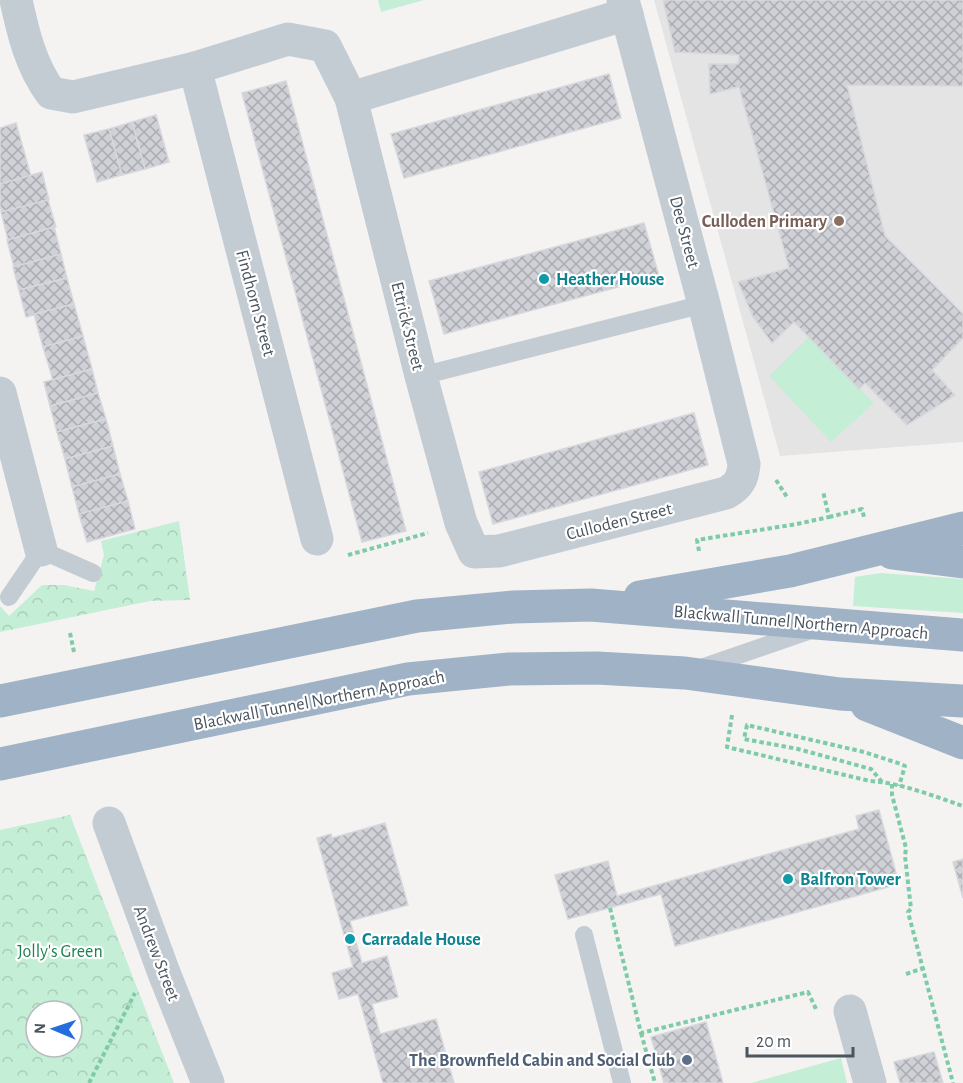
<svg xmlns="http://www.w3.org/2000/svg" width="963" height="1083" viewBox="0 0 963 1083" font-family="'Alegreya Sans',sans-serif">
<defs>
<pattern id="park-crowns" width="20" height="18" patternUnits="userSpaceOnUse" patternTransform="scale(1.5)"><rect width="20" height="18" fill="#c4eed6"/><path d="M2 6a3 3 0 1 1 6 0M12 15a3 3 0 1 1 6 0" fill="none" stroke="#aaceba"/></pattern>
<pattern id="building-cross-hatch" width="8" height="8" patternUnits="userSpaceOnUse" patternTransform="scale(1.5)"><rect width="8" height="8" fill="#d0d1d6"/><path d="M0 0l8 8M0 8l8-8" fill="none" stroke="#abacb1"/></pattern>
</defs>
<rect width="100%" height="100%" fill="#f4f3f2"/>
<!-- education -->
<path fill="#e5e4e4" d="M 654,0 L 963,0 L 963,442 L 780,456 Z"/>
<!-- grass -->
<g fill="#c4eed6">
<path d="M 378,0 L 424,0 L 381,12 Z"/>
<path d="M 809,337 L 874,403 L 831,442 L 769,376 Z"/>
<path d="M 881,573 L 963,579 L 963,613 L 853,606 L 855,577 Z"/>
<path d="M 841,1058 L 847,1083 L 751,1083 Z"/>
</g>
<!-- park -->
<g fill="url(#park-crowns)" fill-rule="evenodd">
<path d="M 179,521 L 190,600 L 150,601 L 0,632 L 0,606 L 9,616 L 42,585 L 64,585 L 94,591 L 104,555 L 101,541 Z"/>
<path d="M 70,815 L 174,1083 L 0,1083 L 0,830 ZM 36,1011 L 72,1011 L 72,1047 L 36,1047 Z"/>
</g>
<!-- building -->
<g fill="url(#building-cross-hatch)" stroke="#d7d8dd" stroke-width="1.5">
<path d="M 663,0 L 963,0 L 963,86 L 847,85 L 885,236 L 963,314 L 963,338 L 932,370 L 955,395 L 907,425 L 865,383 L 859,389 L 794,322 L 772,343 L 753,317 L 738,282 L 789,268 L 739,87 L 710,94 L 709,64 L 738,64 L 739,55 L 675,52 Z"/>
<path d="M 609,74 L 621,118 L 404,178 L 391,134 Z"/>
<path d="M 286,81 L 406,531 L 362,542 L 242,93 Z"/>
<path d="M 156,115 L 169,162 L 145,169 L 132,122 Z"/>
<path d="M 132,122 L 145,169 L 122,175 L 109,129 Z"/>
<path d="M 16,123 L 31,176 L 0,184 L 0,128 Z"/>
<path d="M 109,129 L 122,175 L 97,182 L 84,135 Z"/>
<path d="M 42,172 L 49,200 L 2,213 L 0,207 L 0,184 Z"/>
<path d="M 48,200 L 56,227 L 8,240 L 1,212 Z"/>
<path d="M 644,223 L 659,276 L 444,334 L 429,281 Z"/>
<path d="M 54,227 L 61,254 L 14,267 L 7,240 Z"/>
<path d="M 61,254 L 67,278 L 19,290 L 13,267 Z"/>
<path d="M 67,278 L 74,304 L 26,317 L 19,290 Z"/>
<path d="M 74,304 L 83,336 L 43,347 L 34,314 Z"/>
<path d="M 83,336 L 92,369 L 53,380 L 43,347 Z"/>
<path d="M 92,369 L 98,393 L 50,406 L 44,382 Z"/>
<path d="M 98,393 L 106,419 L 57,432 L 50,406 Z"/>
<path d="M 694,413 L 708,465 L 493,524 L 479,472 Z"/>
<path d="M 106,419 L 113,446 L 65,459 L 57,432 Z"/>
<path d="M 113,446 L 120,474 L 72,487 L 65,459 Z"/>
<path d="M 120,474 L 128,501 L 79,514 L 72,487 Z"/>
<path d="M 128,501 L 135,529 L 87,542 L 79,514 Z"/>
<path d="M 879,810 L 899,884 L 675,946 L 661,894 L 568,919 L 555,875 L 608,861 L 617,896 L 859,829 L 856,816 Z"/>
<path d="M 385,823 L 408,905 L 350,921 L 362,963 L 387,956 L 398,997 L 372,1004 L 380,1034 L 436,1019 L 454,1083 L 383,1083 L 358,994 L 339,999 L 332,973 L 353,967 L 317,838 L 331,834 L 332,838 Z"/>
<path d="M 963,859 L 963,898 L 953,862 Z"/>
<path d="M 706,1022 L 723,1083 L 664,1083 L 651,1037 Z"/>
<path d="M 934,1052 L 943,1083 L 900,1083 L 894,1062 Z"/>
</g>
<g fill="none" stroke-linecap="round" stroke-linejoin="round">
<!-- path -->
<g stroke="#7ecba8" stroke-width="4" stroke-dasharray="4.5 3" stroke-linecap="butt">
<path d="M 776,480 L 787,497"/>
<path d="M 829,517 L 862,509 L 864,517"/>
<path d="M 699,551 L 697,540 L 797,524 L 829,517 L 823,491"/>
<path d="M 348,555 L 428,533"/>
<path d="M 70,633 L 74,652"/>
<path d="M 732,715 L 727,747 L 870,781 C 902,783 933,796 963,806"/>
<path d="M 882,782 L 871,769 L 798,749 L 744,739 L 747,725 L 864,752 L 901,764 L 905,766 L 899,786"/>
<path d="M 892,784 L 892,795 L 906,848 L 905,856 L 911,909 L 908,912 L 953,1083"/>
<path d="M 610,908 L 641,1033 L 808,992 L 816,1009"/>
<path d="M 906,974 L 924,968"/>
<path d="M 641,1033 L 655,1083"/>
<path d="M 89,1083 L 135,993"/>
</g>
<!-- service -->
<g stroke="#c4ccd3" stroke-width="18">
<path d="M 421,376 L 704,304"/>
<path d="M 9,597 L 41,550 L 93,573"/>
<path d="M 698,669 L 811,630"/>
<path d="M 584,935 L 622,1083"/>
</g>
<!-- minor -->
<g stroke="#c4ccd3" stroke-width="33">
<path d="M 16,0 C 23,33 31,66 51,93 L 73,97 L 195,68 L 288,39 L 325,46 L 351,98 L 421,376 L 461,523 L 474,552 L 499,551 L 726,493 C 739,486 743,478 744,464 L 704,304 L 623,0"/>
<path d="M 195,68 L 317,539"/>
<path d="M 351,98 L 627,14"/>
<path d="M 0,393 L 41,550"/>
<path d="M 109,823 L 164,973 L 208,1083"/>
<path d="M 850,1011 L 870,1083"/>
</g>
<!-- trunk -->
<g stroke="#a0b2c6" stroke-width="33">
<path d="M 892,553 L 963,562"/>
<path d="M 640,597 L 790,571 L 963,528"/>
<path d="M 0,701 L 417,616 L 513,607 L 591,605 L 963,635"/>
<path d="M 867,705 L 963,743"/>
<path d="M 0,764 L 408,679 L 509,669 L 597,668 L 685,673 L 840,694 L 963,701"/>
</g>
</g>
<!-- markers -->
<circle fill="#8d6e63" stroke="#fff" stroke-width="2" cx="839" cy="221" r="6"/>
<g fill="#0f9aa8" stroke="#fff" stroke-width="2">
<circle cx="544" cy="279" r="6"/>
<circle cx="788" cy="879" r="6"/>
<circle cx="350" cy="939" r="6"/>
</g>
<circle fill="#5c6f8a" stroke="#fff" stroke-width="2" cx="687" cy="1060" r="6"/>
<g text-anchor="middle" stroke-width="4.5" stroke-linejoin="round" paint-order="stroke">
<!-- education labels -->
<g font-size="18" font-weight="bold" fill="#785e54" stroke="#fff" text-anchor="end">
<text x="827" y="227">Culloden Primary</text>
</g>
<!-- street labels -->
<g font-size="18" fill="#4b555f" stroke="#fff">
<text transform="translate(685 232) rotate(75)" y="6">Dee Street</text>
<text transform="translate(256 303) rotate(75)" y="6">Findhorn Street</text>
<text transform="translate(408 326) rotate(76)" y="6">Ettrick Street</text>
<text transform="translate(619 521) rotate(-14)" y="6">Culloden Street</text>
<text transform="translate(801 622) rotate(5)" y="6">Blackwall Tunnel Northern Approach</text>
<text transform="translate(319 700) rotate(-11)" y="6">Blackwall Tunnel Northern Approach</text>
<text transform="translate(157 953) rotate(69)" y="6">Andrew Street</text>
</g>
<!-- culture labels -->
<g font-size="18" font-weight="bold" fill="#0d838f" stroke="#fff" text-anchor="start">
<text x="556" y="285">Heather House</text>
<text x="800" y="885">Balfron Tower</text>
<text x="362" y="945">Carradale House</text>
</g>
<!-- park labels -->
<g font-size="18" fill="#1d7f52" stroke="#fff">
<text x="60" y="957">Jolly's Green</text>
</g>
<!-- service labels -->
<g font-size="18" font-weight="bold" fill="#4e5e75" stroke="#fff" text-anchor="end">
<text x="675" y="1066">The Brownfield Cabin and Social Club</text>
</g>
</g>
<!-- north arrow -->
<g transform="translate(54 1029) rotate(272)"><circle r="28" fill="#ffffff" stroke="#b7bbbf" stroke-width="1.5"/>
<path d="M0-4.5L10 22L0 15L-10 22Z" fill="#246ddd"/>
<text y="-9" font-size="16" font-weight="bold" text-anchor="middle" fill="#4b555f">N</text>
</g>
<!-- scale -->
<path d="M747 1047v9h106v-9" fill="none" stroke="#4b555f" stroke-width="3"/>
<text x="756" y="1047" font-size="18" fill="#4b555f" stroke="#ffffff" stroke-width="4.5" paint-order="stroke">20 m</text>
</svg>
